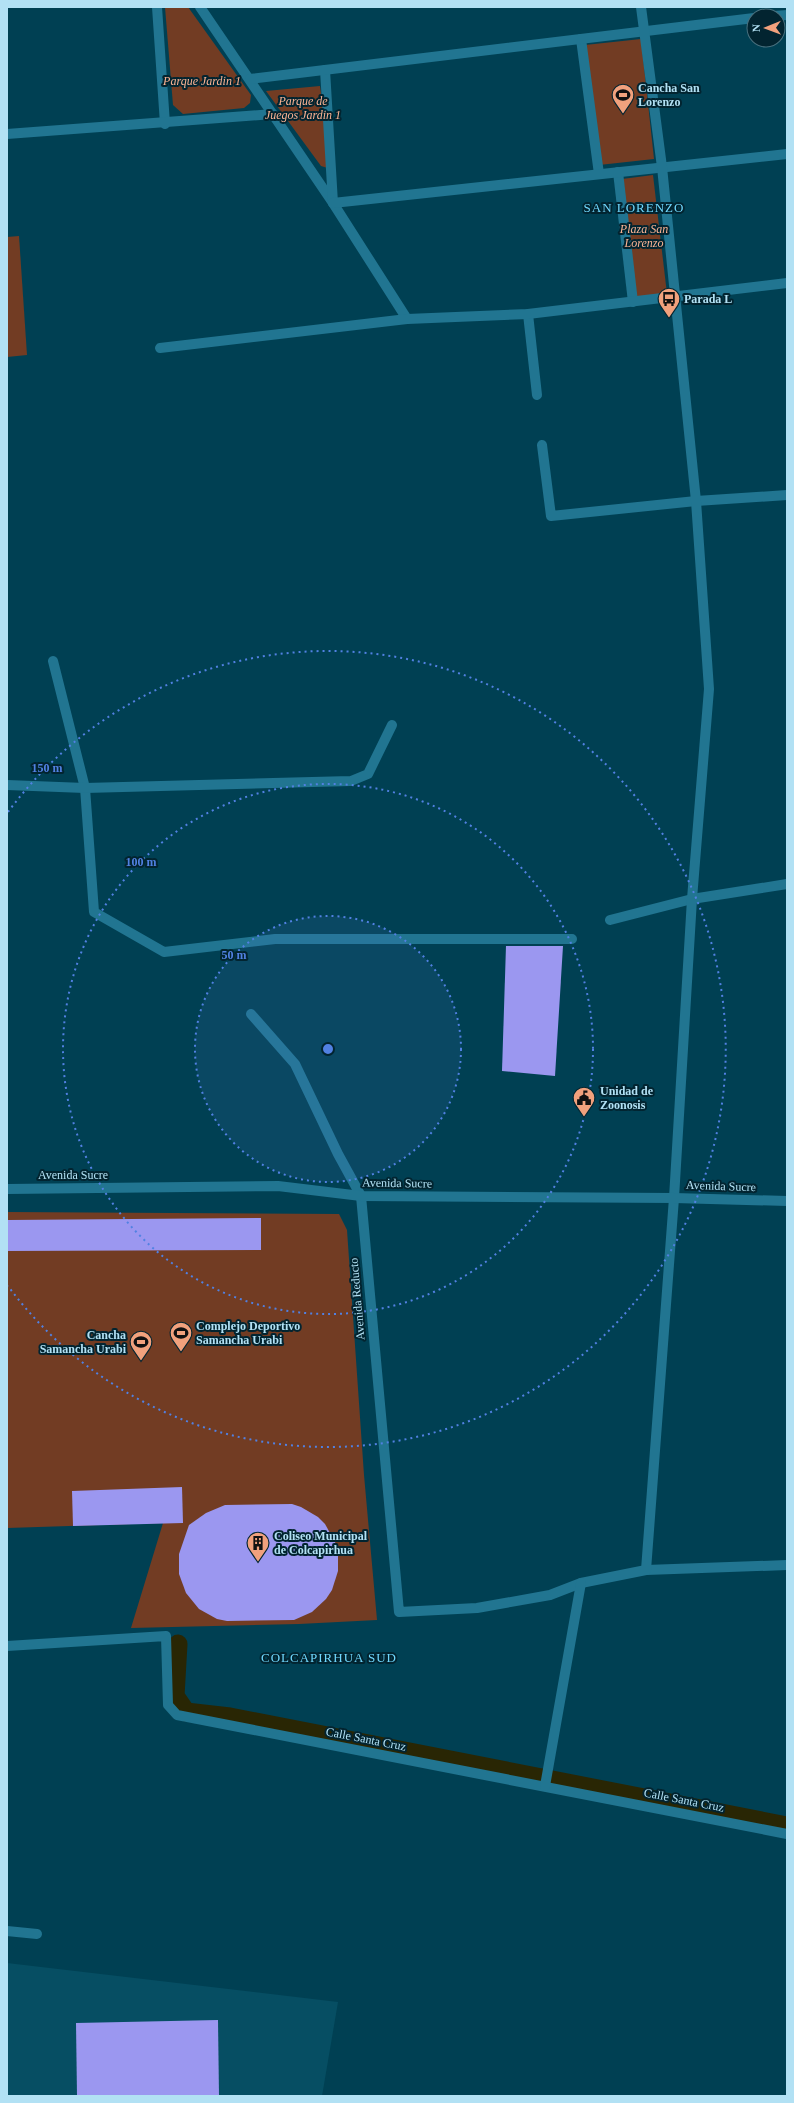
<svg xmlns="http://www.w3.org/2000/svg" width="794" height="2103" viewBox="0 0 794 2103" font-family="Georgia,serif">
<rect width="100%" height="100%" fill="#004053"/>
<!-- built -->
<path fill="#064e63" d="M 7,1963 L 338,2002 L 322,2096 L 7,2096 Z"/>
<!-- green -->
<g fill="#723c23">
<path d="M 165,7 L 188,7 L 251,95 L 250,103 L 244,108 L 183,114 L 173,105 Z"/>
<path d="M 641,39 L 654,159 L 599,165 L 585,45 Z"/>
<path d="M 320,86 L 331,169 L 321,166 L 266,91 Z"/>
<path d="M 653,175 L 667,294 L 635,297 L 622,179 Z"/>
<path d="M 19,236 L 27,355 L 7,357 L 7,237 Z"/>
<path d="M 7,1212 L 339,1214 L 347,1230 L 364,1475 L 377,1620 L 299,1624 L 131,1628 L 163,1523 L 7,1528 Z"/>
</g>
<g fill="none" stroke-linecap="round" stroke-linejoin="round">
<!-- canal -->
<path stroke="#292604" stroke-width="19" d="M 178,1644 L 175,1696 L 186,1712 L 230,1717 L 787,1826"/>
</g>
<!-- building -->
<g fill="#9b97f0">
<path d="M 506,946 L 563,946 L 555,1076 L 502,1071 Z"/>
<path d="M 261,1218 L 261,1250 L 7,1251 L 7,1220 Z"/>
<path d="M 182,1487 L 183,1523 L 73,1526 L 72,1491 Z"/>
<path d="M 292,1504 L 301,1507 L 318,1517 L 325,1524 L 335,1542 L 338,1551 L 338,1571 L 332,1590 L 326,1599 L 312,1612 L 294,1620 L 227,1621 L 217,1619 L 199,1609 L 186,1593 L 179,1574 L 179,1554 L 189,1525 L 206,1513 L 225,1505 Z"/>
<path d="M 218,2020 L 219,2096 L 77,2096 L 76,2023 Z"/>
</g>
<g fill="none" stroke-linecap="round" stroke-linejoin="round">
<!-- lane -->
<g stroke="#217591" stroke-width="10">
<path d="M 581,39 L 599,174"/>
<path d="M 618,172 L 633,302"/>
<path d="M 542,445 L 551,516 L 696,501"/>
<path d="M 53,661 L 85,788 L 94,912 L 164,952 L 275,939 L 572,939"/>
<path d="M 7,785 L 85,788 L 351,781 L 368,774 L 392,725"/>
<path d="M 610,920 L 692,899 L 787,884"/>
<path d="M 251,1014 L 295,1064 L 338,1154 L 361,1196"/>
<path d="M 646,1570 L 787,1565"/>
<path d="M 7,1931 L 37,1934"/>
</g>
<!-- street -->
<g stroke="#217591" stroke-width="10">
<path d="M 157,7 L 165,124"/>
<path d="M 200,7 L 333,203 L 407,319"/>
<path d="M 775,16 L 787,15"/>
<path d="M 325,70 L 333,203"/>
<path d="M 250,79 L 754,18"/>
<path d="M 7,134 L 273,114"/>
<path d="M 333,203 L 787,154"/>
<path d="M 528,314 L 537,395"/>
<path d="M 160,348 L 407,319 L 528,314 L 787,283"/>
<path d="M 696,501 L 787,495"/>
<path d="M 361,1196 L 399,1612 L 477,1608 L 550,1595 L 581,1583 L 646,1570 L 674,1198 L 692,899 L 709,689 L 696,501 L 662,167 L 641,7"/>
<path d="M 7,1646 L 166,1636 L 168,1705 L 177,1715 L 787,1834"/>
<path d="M 545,1786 L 581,1583"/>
</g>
<!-- secondary -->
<path stroke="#217591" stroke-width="10" d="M 7,1189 L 278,1186 L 361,1196 L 674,1198 L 787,1201"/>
</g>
<!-- distance rings -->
<circle cx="328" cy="1049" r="133" fill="#5181e2" fill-opacity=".12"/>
<g fill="none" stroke="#5181e2" stroke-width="2" stroke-dasharray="2 4">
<circle cx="328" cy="1049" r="133"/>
<circle cx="328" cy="1049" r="265"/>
<path d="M8 812A398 398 0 1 1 8 1286"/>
</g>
<!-- icons -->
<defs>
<g id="stadium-pin" transform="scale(1.15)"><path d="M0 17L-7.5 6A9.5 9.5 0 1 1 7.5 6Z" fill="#f1a17d" stroke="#022430"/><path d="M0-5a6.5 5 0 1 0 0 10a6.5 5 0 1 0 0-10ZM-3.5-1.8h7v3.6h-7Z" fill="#111"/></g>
<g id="bus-pin" transform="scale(1.15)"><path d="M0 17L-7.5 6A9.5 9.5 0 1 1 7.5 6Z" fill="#f1a17d" stroke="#022430"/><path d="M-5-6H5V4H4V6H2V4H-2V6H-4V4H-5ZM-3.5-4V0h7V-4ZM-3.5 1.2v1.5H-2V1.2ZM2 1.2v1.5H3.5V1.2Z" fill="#111"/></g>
<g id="civic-pin" transform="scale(1.15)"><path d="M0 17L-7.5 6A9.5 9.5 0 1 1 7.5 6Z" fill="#f1a17d" stroke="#022430"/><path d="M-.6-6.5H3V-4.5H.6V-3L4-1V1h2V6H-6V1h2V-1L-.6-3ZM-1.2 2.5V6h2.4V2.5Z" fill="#111"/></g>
<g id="building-pin" transform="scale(1.15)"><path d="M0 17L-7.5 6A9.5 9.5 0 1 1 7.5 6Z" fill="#f1a17d" stroke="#022430"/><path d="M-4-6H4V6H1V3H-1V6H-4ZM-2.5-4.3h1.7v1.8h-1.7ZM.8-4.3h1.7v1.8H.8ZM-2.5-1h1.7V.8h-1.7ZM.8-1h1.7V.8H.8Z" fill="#111"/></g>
</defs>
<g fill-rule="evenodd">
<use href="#stadium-pin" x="623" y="95"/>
<use href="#bus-pin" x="669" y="299"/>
<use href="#civic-pin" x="584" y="1098"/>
<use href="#stadium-pin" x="181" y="1333"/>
<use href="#stadium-pin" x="141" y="1342"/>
<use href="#building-pin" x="258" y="1543"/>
</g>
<g text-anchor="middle" stroke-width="4" stroke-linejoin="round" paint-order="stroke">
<!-- park labels -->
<g font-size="12" font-style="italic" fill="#fcb494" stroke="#022430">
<text x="202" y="85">Parque Jardin 1</text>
<text x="303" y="105">Parque de<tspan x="303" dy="14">Juegos Jardin 1</tspan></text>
<text x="644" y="233">Plaza San<tspan x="644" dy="14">Lorenzo</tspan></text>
</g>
<!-- poi labels -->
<g font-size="12" font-weight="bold" fill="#b2e1f4" stroke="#022430" text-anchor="start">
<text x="638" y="92">Cancha San<tspan x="638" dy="14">Lorenzo</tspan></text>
<text x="684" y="303">Parada L</text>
<text x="600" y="1095">Unidad de<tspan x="600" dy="14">Zoonosis</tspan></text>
<text x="196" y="1330">Complejo Deportivo<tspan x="196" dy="14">Samancha Urabi</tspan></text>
<text x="126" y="1339" text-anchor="end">Cancha<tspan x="126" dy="14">Samancha Urabi</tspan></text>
<text x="274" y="1540">Coliseo Municipal<tspan x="274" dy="14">de Colcapirhua</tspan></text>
</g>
<!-- street labels -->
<g font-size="12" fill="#b2e1f4" stroke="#022430">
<text x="73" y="1179">Avenida Sucre</text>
<text transform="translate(397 1183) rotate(1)" y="4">Avenida Sucre</text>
<text transform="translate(721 1186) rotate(2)" y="4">Avenida Sucre</text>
<text transform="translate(357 1299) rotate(-95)" y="4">Avenida Reducto</text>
<text transform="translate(366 1739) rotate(11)" y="4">Calle Santa Cruz</text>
<text transform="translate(684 1800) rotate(11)" y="4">Calle Santa Cruz</text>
</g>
<!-- neighbourhood labels -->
<g font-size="13" letter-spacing="1" fill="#70d8fe" stroke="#022430">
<text x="634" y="212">SAN LORENZO</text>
<text x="329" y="1662">COLCAPIRHUA SUD</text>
</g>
</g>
<circle cx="328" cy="1049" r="6" fill="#5181e2" stroke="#022430" stroke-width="2"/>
<g font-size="12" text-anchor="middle" font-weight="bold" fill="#5181e2" stroke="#022430" stroke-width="4" stroke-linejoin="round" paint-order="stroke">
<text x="47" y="772">150 m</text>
<text x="141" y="866">100 m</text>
<text x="234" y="959">50 m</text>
</g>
<!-- border -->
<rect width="794" height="2103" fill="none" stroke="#b2e1f4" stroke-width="16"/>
<!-- north arrow -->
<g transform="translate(766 28) rotate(269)"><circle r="19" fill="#022430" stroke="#48707e"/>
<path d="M0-3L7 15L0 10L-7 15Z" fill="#f1a17d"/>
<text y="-6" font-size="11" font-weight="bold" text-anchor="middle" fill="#b2e1f4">N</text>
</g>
</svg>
